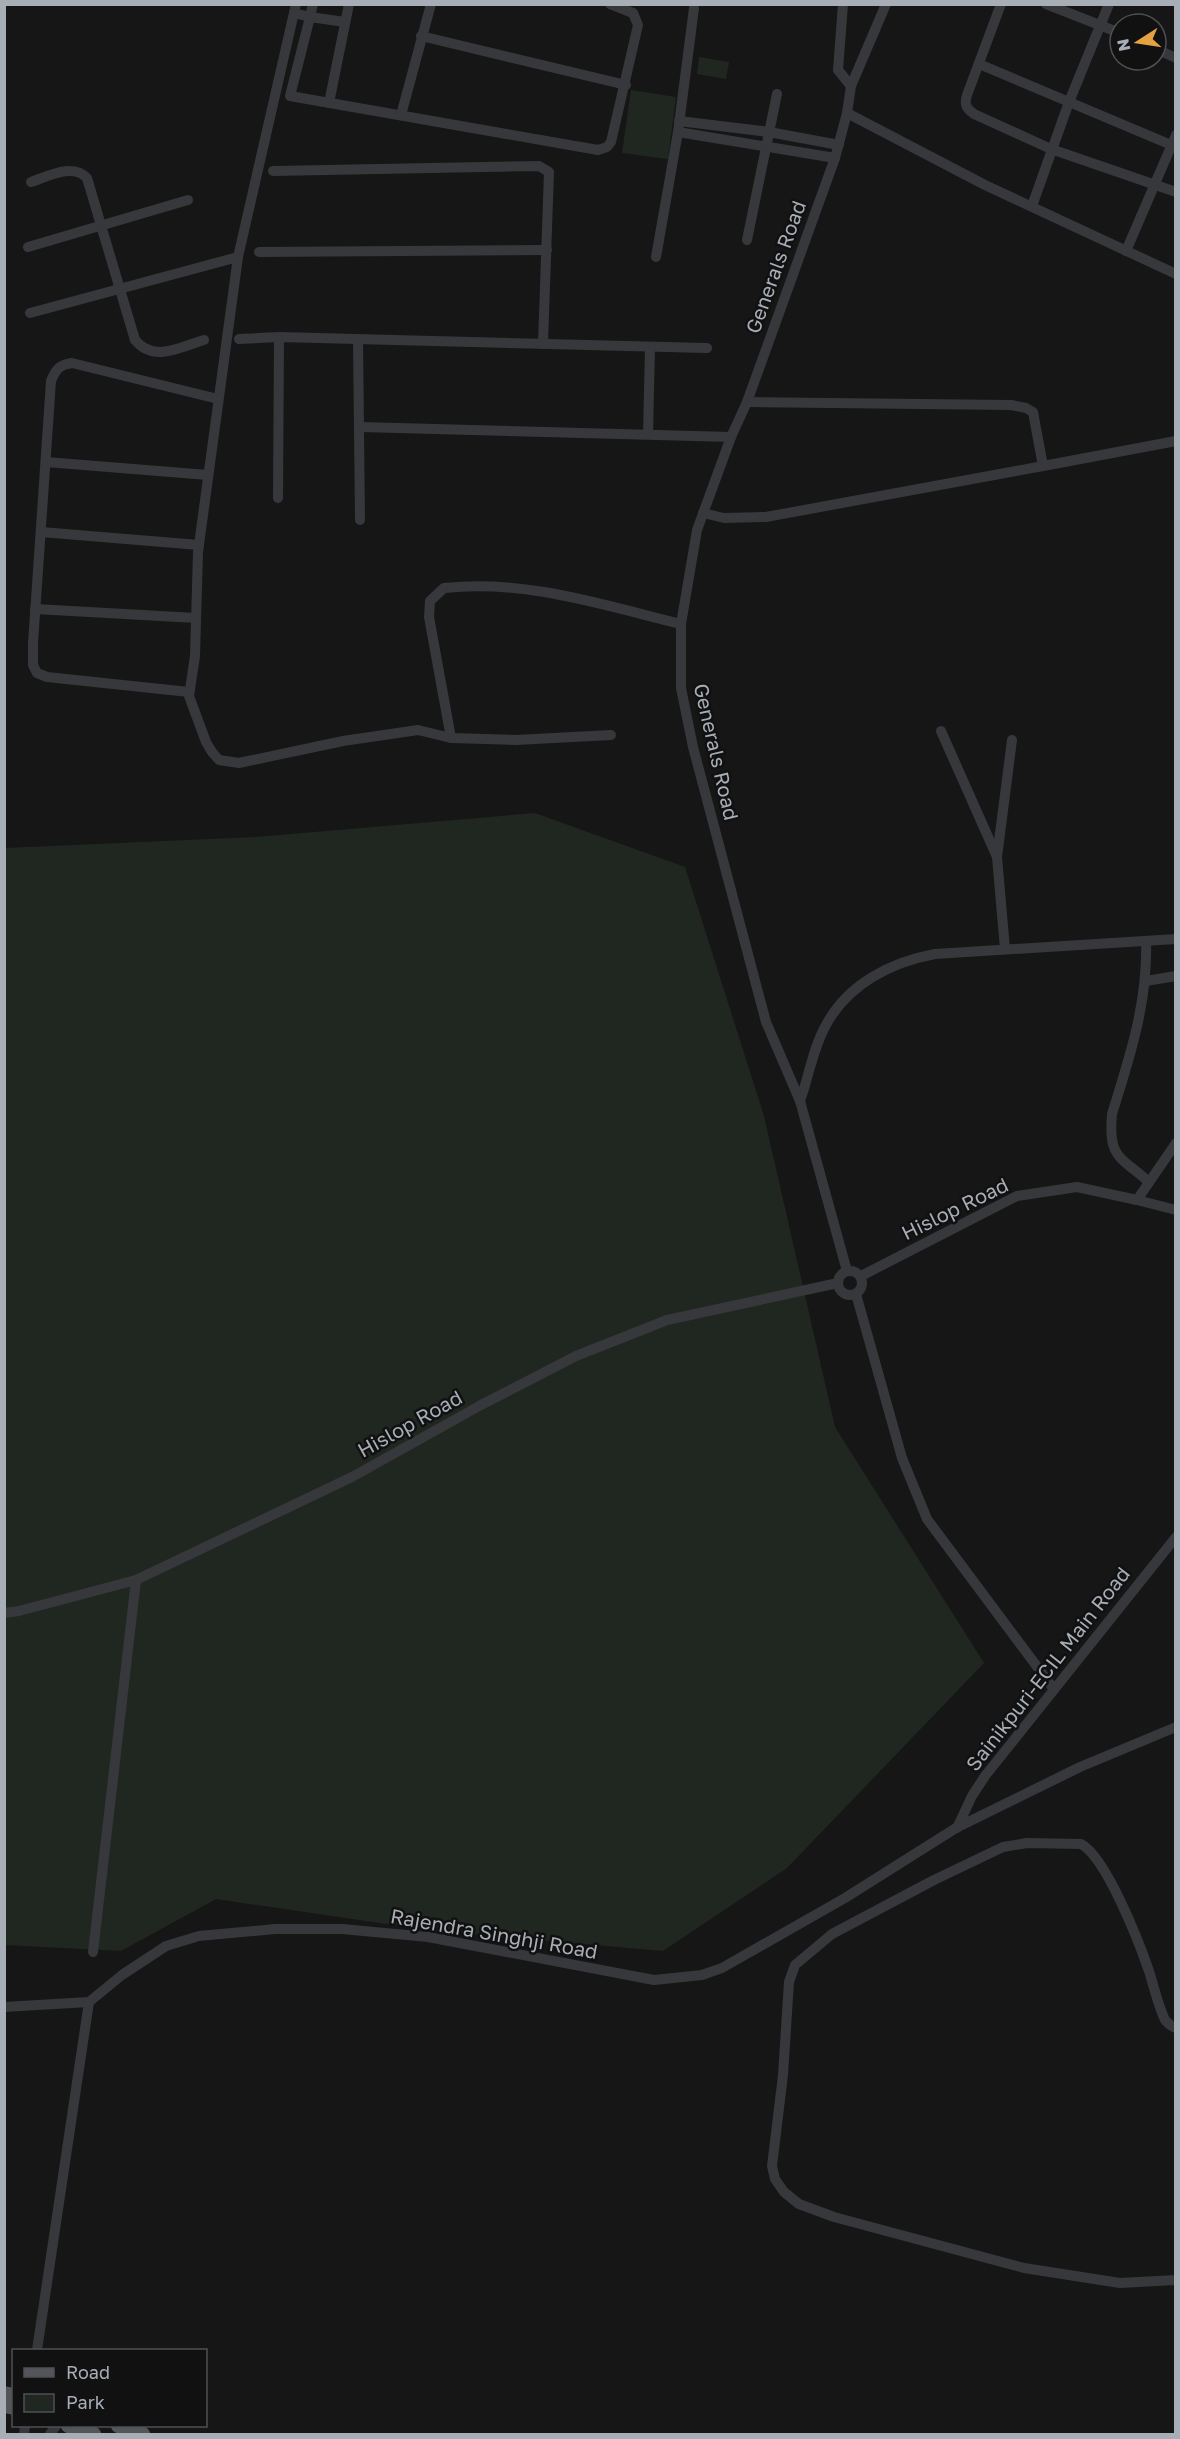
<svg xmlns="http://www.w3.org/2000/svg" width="1180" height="2439" viewBox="0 0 1180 2439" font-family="'Golos Text',sans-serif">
<rect width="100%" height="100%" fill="#161617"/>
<!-- green -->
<g fill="#202720">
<path d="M 699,57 L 729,62 L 726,79 L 697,74 Z"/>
<path d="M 631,90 L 676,97 L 668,159 L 622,153 Z"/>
<path d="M 535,813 L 685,867 L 764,1116 L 835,1427 L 984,1663 L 787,1868 L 663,1951 L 427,1930 L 216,1899 L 121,1951 L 5,1945 L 5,848 L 256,837 Z"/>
</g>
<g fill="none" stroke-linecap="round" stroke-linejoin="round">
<!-- minor -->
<g stroke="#37383c" stroke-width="10">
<path d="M 296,4 L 238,257 L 198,552 L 195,656 L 189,696 L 206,742 L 212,752 L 219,760 L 239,763 L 343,741 L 418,730 L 451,738 L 516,740 L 611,735"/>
<path d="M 313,4 L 310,17 L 345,22"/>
<path d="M 843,4 L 838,70 L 851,86"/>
<path d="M 1001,4 L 967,95 C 964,105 966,108 974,114 L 1051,149 L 1176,192"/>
<path d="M 1046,4 L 1120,33"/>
<path d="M 294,13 L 310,17 L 290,96 L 598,150 L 607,147 L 611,142 L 638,25 L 633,13 L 610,4"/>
<path d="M 421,36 L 626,85"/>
<path d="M 1156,49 L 1176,58"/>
<path d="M 979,64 L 1176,147"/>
<path d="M 329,103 L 349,4"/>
<path d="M 847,113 L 985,185 L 1176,274"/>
<path d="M 401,115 L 431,4"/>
<path d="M 679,121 L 769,132 L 839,145"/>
<path d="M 678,132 L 835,158"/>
<path d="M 273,171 L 539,166 L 549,172 L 543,344"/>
<path d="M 31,182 C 49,176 72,163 87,178 L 135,340 C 154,363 180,347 204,340"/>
<path d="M 1032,206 L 1069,102 L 1109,4"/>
<path d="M 747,240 L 777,94"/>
<path d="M 28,247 L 188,200"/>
<path d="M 1126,251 L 1176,135"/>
<path d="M 259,252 L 547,250"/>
<path d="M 656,257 L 678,132 L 694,8"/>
<path d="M 30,313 L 238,257"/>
<path d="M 239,339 L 279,337 L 707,348"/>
<path d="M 358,339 L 360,520"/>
<path d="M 360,427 L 731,437"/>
<path d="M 648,434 L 650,347"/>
<path d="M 46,462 L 208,475"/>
<path d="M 1043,466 L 1176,441"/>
<path d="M 278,498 L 279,337"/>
<path d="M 703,513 L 724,518 L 766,517 L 1043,466 L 1033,412 L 1026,408 L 1011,405 L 747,402"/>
<path d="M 41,532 L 199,545"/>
<path d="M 35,609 L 196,618"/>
<path d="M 189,692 L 47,677 L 37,673 L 33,665 L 33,643 L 51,381 C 56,369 59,365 72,363 L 218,399"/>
<path d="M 941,731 L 997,857 L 1005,949"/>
<path d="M 451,738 L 429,617 L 430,601 L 444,588 C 525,579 603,605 681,624"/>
<path d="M 997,857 L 1012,740"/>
<path d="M 1146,941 C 1148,1002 1130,1056 1112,1114 C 1108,1159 1120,1156 1149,1182"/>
<path d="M 1146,981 L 1176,976"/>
<path d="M 800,1101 C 809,1076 813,1048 826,1025 C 848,984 891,962 935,954 L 1176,939"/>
<path d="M 1137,1200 L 1176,1143"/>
<circle cx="850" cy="1283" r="12"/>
<path d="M 847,1271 L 800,1101 L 766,1022 L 693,747 L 681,688 L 681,624 L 697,530 L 731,437 L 747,402 L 835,158 L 847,113 L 851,86 L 886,4"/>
<path d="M 861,1276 L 1017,1196 L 1077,1187 L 1137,1200 L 1176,1210"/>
<path d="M 856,1294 L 902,1458 L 927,1519 L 1053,1688"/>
<path d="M 4,1613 L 19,1611 L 136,1580 L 352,1477 L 481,1405 L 576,1356 L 667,1320 L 838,1283"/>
<path d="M 957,1828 L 972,1796 L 985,1776 L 1176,1537"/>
<path d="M 93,1952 L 136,1580"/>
<path d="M 4,2007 L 89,2002 L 122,1975 L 166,1946 L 199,1936 L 275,1929 L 342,1929 L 428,1937 L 654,1980 L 702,1975 L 722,1968 L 845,1898 L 956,1828 L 1080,1767 L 1176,1727"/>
<path d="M 1176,2028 C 1171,2026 1168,2024 1165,2020 C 1158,2005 1154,1987 1149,1971 C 1139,1942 1106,1857 1081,1844 L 1027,1843 L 1003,1847 L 934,1880 L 832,1934 L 795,1965 L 789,1982 L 783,2075 L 772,2166 L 775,2179 L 784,2192 L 799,2204 L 834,2217 L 1024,2268 L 1120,2283 L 1176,2280"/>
<path d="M 37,2350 L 89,2002"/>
<path d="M 24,2434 L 25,2426"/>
<path d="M 50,2434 L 56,2426"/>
</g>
<!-- major -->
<g stroke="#53555b" stroke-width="14">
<path d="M 4,2393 L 14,2395"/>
<path d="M 4,2406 L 14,2408"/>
<path d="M 68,2426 L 94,2434"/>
<path d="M 118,2426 L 143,2434"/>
</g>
</g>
<g text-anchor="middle" stroke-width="5" stroke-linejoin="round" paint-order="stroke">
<!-- street labels -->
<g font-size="20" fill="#a8aeb6" stroke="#111112">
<text transform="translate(776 267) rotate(-70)" y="7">Generals Road</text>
<text transform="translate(716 752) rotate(77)" y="7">Generals Road</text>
<text transform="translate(955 1209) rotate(-26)" y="7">Hislop Road</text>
<text transform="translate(410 1424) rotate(-29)" y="7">Hislop Road</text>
<text transform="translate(1048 1669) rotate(-52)" y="7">Sainikpuri-ECIL Main Road</text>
<text transform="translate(494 1934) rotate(10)" y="7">Rajendra Singhji Road</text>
</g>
</g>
<!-- border -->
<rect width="1180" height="2439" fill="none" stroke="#a8aeb6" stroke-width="12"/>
<!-- legend -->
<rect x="12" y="2349" width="195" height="78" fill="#111112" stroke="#4d5054" stroke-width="1.5"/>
<rect x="24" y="2368" width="30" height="9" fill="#53555b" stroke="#4d5054" stroke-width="1.5"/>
<text x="66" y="2379" font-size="18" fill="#a8aeb6">Road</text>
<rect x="24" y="2394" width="30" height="18" fill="#202720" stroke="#4d5054" stroke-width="1.5"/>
<text x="66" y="2409" font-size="18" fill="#a8aeb6">Park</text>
<!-- north arrow -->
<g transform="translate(1138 42) rotate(258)"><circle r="28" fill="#111112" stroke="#4d5054" stroke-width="1.5"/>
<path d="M0-4.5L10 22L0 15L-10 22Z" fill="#e5a240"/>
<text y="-9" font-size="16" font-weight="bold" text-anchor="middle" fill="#a8aeb6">N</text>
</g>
</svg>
